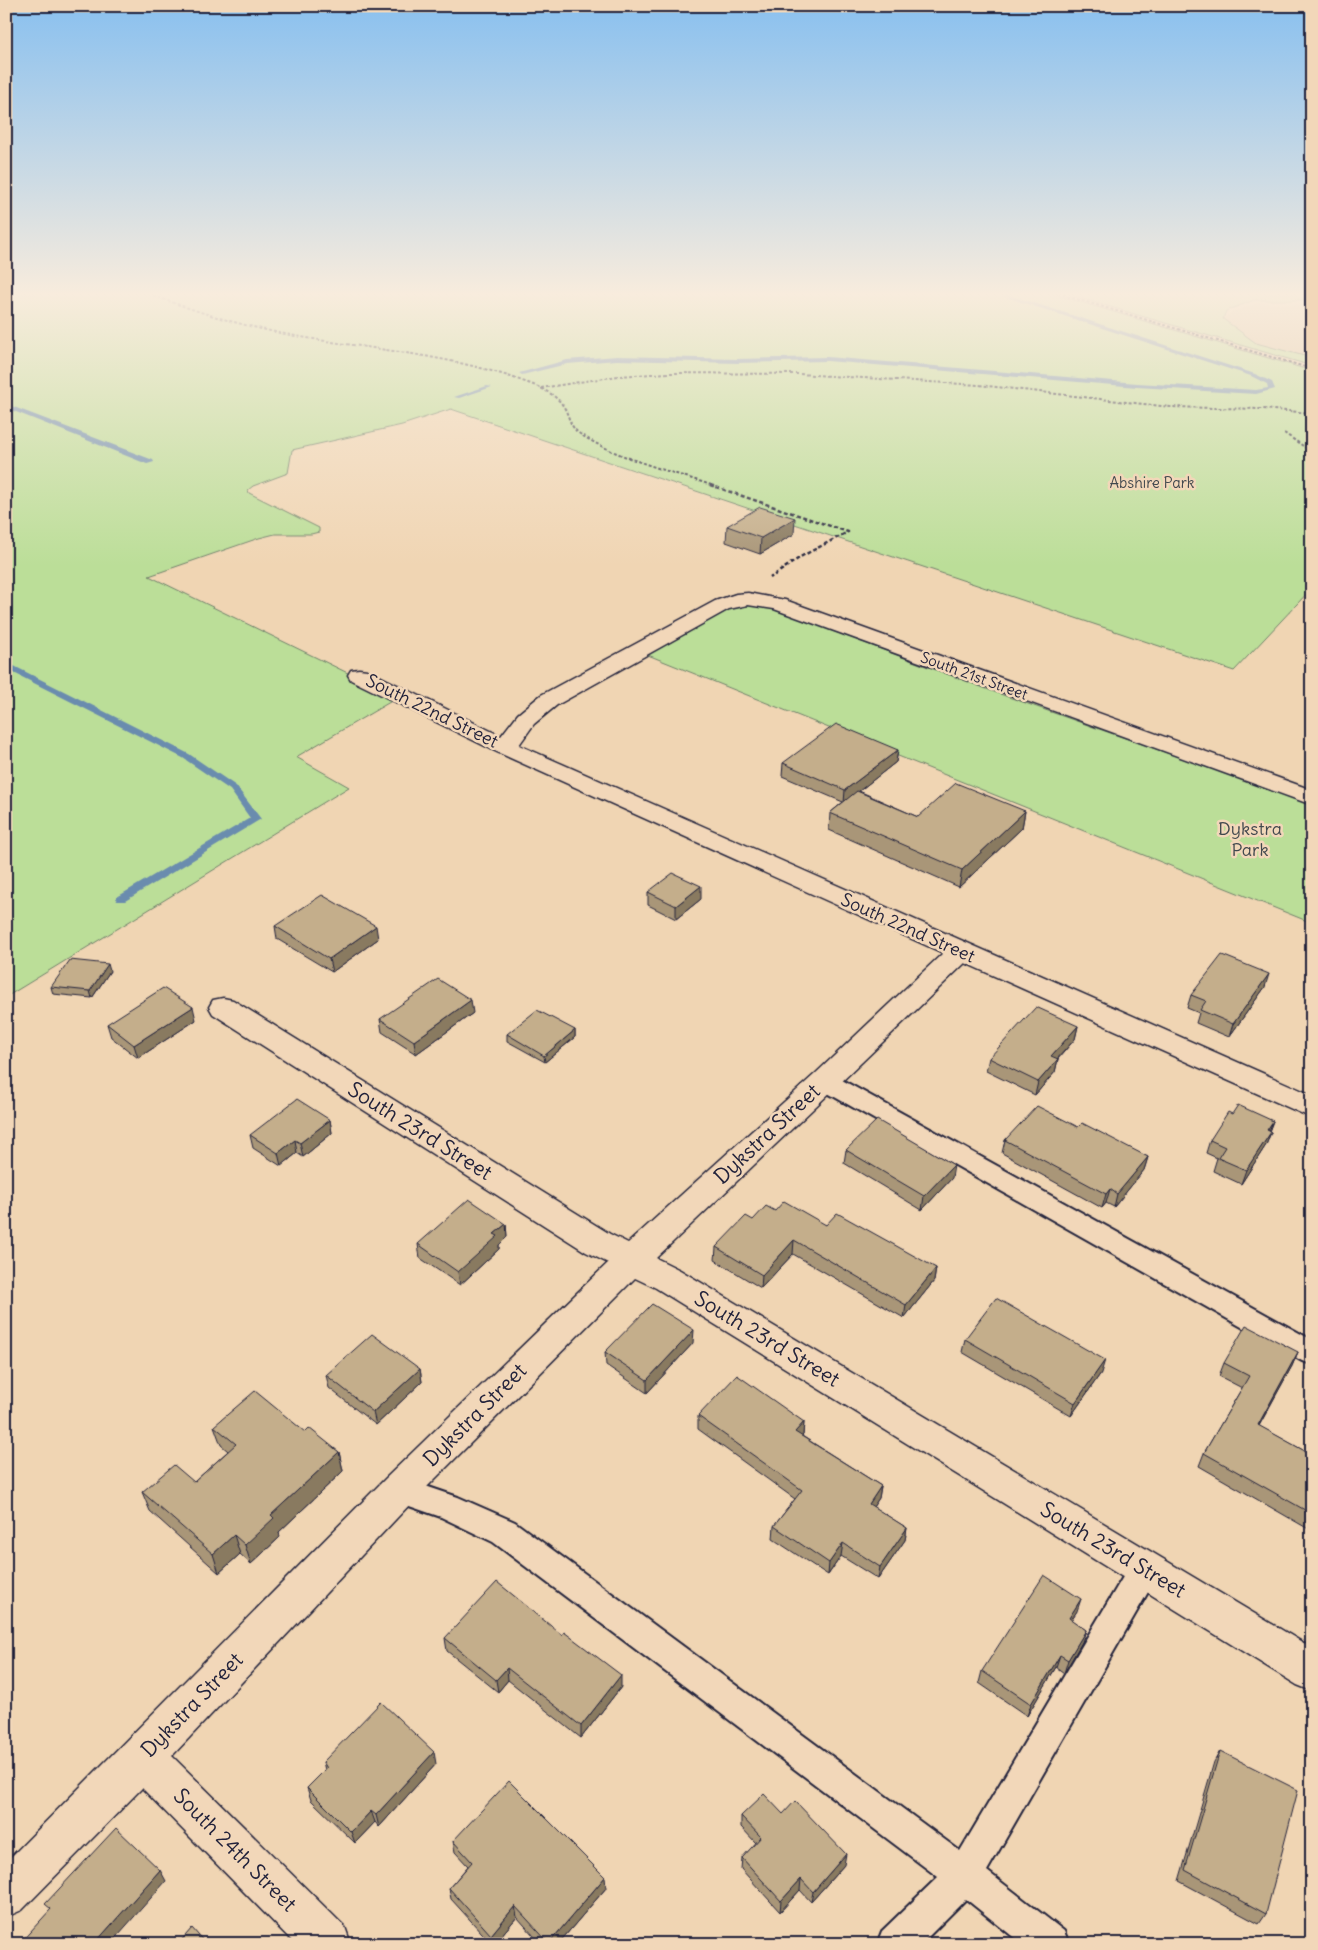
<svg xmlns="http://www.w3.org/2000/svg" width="1318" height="1950" viewBox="0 0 1318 1950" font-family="Delius,sans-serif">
<rect width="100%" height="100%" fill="#f0d5b3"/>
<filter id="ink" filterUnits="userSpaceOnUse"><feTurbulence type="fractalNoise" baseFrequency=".02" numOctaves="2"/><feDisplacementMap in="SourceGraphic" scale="10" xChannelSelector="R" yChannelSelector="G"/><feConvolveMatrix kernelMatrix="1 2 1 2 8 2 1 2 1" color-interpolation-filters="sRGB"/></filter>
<g filter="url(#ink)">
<!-- built -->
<path fill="#dfc6a5" d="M 1259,303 L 1312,305 L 1312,358 L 1256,343 L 1223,319 L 1232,312 Z"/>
<!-- green -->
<g fill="#bbde98" stroke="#6e806a">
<path d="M 6,293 L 1050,293 L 1312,371 L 1312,588 L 1234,671 L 451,409 L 402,425 L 292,450 L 288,473 L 253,486 L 248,490 L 249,493 L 319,528 L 319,532 L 311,534 L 275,534 L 259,538 L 149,576 L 356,677 L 395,699 L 296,757 L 349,787 L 6,997 Z"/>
<path d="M 1063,293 L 1312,293 L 1312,300 L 1254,300 L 1226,311 L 1223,319 L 1256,343 L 1312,358 L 1312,366 Z"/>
<path d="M 745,603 L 775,609 L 997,693 L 1312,804 L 1312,923 L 643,653 L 728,608 Z"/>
</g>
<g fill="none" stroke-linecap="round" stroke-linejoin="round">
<!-- stream -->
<g fill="#6a8cae" fill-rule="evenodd">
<path d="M 990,292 L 1000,292 L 1255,374 L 1272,382 L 1275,389 L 1256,394 L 1137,387 L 827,361 L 737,363 L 617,360 L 567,364 L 522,375 L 519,373 L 567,360 L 617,356 L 737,359 L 827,357 L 1137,383 L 1256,390 L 1268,388 L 1267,384 L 1251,376 Z"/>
<path d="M 487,386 L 492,387 L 459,398 L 454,397 Z"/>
<path d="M 6,404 L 153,460 L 154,462 L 147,464 L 6,408 Z"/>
<path d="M 6,662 L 189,754 L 236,786 L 261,819 L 125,901 L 117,901 L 116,899 L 117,897 L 250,818 L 230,790 L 183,758 L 6,669 Z"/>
</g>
<!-- lane casing -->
<g stroke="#22223b" stroke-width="4">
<g id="lane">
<path d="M 825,1073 L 833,1075 L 1312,1340 L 1312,1364 L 1302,1361 L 817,1087 L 814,1081 L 817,1075 Z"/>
<path d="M 399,1477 L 458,1497 L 515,1522 L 960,1851 L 1133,1560 L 1144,1556 L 1155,1560 L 1159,1570 L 1155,1580 L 987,1871 L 1064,1931 L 1069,1944 L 1022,1944 L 966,1899 L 921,1944 L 877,1944 L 882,1931 L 938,1877 L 493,1542 L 441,1517 L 389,1499 L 384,1490 L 389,1481 Z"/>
</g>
</g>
<!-- street casing -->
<g stroke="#22223b" stroke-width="3">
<path id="street" d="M 748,593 L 785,600 L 1312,790 L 1312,805 L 774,609 L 748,605 L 729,609 L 557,705 L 534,724 L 519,745 L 1312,1095 L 1312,1118 L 965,963 L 835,1088 L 656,1258 L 680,1270 L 1312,1648 L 1312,1691 L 1297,1685 L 656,1288 L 635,1278 L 412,1502 L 172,1756 L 345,1927 L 351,1944 L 295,1944 L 142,1788 L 22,1910 L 6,1917 L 6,1862 L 386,1478 L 608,1263 L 586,1252 L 213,1014 L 209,1007 L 213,1000 L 223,998 L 233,1000 L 610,1234 L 628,1243 L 815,1074 L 943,953 L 497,752 L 351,680 L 348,675 L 351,670 L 359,669 L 367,670 L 501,736 L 518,714 L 541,695 L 715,601 L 736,594 Z"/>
</g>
<!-- path-far1 -->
<g stroke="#22223b" stroke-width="2" stroke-dasharray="3 2" stroke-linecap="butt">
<path d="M 144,292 C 194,311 244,327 296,336 C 368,349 442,354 511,377 C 530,384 555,390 565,409 C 570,419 570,427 580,434 C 616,458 673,472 714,486"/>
<path d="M 1053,292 L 1312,369"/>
<path d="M 541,388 L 618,376 L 669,373 L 798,374 L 979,385 L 1170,407 L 1262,409 L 1312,413"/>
<path d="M 1284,433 L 1312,452"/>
</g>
<!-- path -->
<path stroke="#22223b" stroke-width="2.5" stroke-dasharray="4 2.5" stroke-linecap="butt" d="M 710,485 L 848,532 L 802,556 L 770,578"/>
<!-- lane -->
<use href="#lane" fill="#f2d7b9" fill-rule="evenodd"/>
<!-- street -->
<use href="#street" fill="#f2d7b9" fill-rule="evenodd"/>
</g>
<!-- wall -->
<g fill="#a99678" stroke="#22223b">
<path d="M 727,526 L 794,534 L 760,554 L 726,542 Z"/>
<path d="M 898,750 L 896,762 L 859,791 L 918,817 L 1025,811 L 1022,828 L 959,887 L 829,830 L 830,813 L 843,802 L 782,776 L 783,763 Z"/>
<path d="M 648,892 L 701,899 L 676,919 L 648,905 Z"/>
<path d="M 275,926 L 378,939 L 332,972 L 277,939 Z"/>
<path d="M 110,971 L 92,998 L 53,994 L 51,987 Z"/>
<path d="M 1265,987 L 1229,1037 L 1196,1023 L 1199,1013 L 1187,1008 L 1191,995 Z"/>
<path d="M 473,1013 L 416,1054 L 382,1032 L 380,1019 Z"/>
<path d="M 196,1020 L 138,1058 L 111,1037 L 107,1024 Z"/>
<path d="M 1078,1026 L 1075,1039 L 1058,1059 L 1055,1072 L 1035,1095 L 986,1071 L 989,1058 Z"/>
<path d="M 575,1030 L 575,1037 L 545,1062 L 507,1041 L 507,1034 Z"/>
<path d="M 1232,1114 L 1273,1121 L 1269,1131 L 1271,1132 L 1266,1145 L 1241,1184 L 1213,1171 L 1217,1158 L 1206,1153 L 1210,1140 Z"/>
<path d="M 330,1120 L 332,1133 L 303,1157 L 297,1153 L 281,1166 L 253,1148 L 250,1135 Z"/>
<path d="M 1078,1127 L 1148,1157 L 1144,1170 L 1114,1207 L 1106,1203 L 1102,1208 L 1002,1153 L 1005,1140 Z"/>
<path d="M 846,1150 L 952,1178 L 922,1210 L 844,1163 Z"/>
<path d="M 775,1211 L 826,1225 L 936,1268 L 934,1281 L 904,1318 L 793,1254 L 761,1288 L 715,1260 L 716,1247 L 753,1220 Z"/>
<path d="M 506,1224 L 507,1237 L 499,1245 L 499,1249 L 460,1285 L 420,1258 L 418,1244 Z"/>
<path d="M 965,1339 L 1101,1373 L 1071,1416 L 962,1352 Z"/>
<path d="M 693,1343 L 647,1393 L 606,1365 L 605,1352 Z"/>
<path d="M 1298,1352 L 1292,1366 L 1259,1426 L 1312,1455 L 1312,1531 L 1199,1466 L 1204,1453 L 1242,1388 L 1219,1376 L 1224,1363 Z"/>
<path d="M 420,1369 L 422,1382 L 376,1425 L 329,1388 L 326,1375 Z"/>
<path d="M 698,1416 L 804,1422 L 803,1435 L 802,1436 L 881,1486 L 879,1498 L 873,1507 L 907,1528 L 905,1540 L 878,1579 L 841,1556 L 828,1575 L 773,1539 L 774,1526 L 795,1499 L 698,1429 Z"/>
<path d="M 214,1426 L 305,1432 L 339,1452 L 343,1471 L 279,1532 L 280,1537 L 251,1564 L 240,1554 L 219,1573 L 150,1511 L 142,1492 L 194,1482 L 228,1451 L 221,1445 Z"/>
<path d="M 1077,1611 L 1071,1620 L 1086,1630 L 1082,1642 L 1064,1673 L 1056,1667 L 1027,1716 L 979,1683 L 982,1671 Z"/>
<path d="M 562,1635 L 621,1687 L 581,1738 L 508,1680 L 498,1692 L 447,1651 L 445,1638 Z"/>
<path d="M 1220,1751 L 1266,1914 L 1259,1924 L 1179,1881 L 1214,1762 Z"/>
<path d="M 323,1762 L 436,1764 L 379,1827 L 375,1822 L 355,1843 L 311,1800 L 307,1788 L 325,1770 Z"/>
<path d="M 783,1814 L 844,1865 L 811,1902 L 800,1890 L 780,1912 L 741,1869 L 742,1858 L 756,1843 L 741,1827 L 741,1816 Z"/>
<path d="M 453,1841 L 606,1888 L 558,1944 L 541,1944 L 517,1917 L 494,1944 L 492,1944 L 451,1899 L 449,1888 L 468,1866 L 455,1852 Z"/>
</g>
<!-- shaded-wall -->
<g fill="#897a61" stroke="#22223b">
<path d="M 795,518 L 794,534 L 760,554 L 761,538 Z"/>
<path d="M 898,750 L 896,762 L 844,803 L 845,790 Z"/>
<path d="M 1025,811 L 1022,828 L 959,887 L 962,870 Z"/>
<path d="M 701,886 L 701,899 L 676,919 L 676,906 Z"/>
<path d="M 376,926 L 378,939 L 332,972 L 329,959 Z"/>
<path d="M 108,964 L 110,971 L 92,998 L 90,991 Z"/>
<path d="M 1269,974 L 1265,987 L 1229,1037 L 1233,1024 Z"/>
<path d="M 471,1000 L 473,1013 L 416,1054 L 414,1041 Z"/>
<path d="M 193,1007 L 196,1020 L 138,1058 L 134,1045 Z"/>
<path d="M 1078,1026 L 1075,1039 L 1048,1069 L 1051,1056 Z"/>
<path d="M 575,1030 L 575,1037 L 545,1062 L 544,1056 Z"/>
<path d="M 1058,1059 L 1055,1072 L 1035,1095 L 1038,1082 Z"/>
<path d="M 330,1120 L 332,1133 L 303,1157 L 300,1143 Z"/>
<path d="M 1273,1121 L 1268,1134 L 1267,1130 Z"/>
<path d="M 1271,1132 L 1266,1145 L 1241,1184 L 1246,1170 Z"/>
<path d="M 295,1140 L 297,1153 L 281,1166 L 278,1153 Z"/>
<path d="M 1148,1157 L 1144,1170 L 1114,1207 L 1117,1194 Z"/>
<path d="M 954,1165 L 952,1178 L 922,1210 L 924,1196 Z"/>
<path d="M 1110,1189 L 1106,1203 L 1102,1208 L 1106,1194 Z"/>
<path d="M 506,1224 L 507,1237 L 499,1245 L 499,1249 L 460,1285 L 458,1272 L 494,1234 Z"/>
<path d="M 794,1240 L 793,1254 L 761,1288 L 762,1275 Z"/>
<path d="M 936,1268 L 934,1281 L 904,1318 L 906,1305 Z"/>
<path d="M 694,1330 L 693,1343 L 647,1393 L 647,1380 Z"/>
<path d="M 1298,1352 L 1292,1366 L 1252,1438 L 1258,1425 Z"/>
<path d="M 1105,1360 L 1101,1373 L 1071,1416 L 1075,1403 Z"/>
<path d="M 420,1369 L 422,1382 L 376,1425 L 373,1412 Z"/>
<path d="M 804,1422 L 803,1435 L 794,1445 L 795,1432 Z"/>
<path d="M 339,1452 L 343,1471 L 279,1532 L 280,1537 L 251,1564 L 245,1545 L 271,1515 Z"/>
<path d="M 881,1486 L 879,1498 L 867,1516 L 869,1504 Z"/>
<path d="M 907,1528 L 905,1540 L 878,1579 L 880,1567 Z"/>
<path d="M 234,1535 L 240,1554 L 219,1573 L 213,1554 Z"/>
<path d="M 843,1543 L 841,1556 L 828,1575 L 829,1563 Z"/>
<path d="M 1081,1599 L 1077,1611 L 1064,1631 L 1069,1618 Z"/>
<path d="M 1086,1630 L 1082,1642 L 1064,1673 L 1068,1660 Z"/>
<path d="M 1060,1655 L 1056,1667 L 1027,1716 L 1031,1704 Z"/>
<path d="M 507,1668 L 508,1680 L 498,1692 L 496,1680 Z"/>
<path d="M 621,1675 L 621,1687 L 581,1738 L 581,1726 Z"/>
<path d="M 434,1752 L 436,1764 L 379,1827 L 376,1815 Z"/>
<path d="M 371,1811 L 375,1822 L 355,1843 L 351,1832 Z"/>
<path d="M 846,1854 L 844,1865 L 811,1902 L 813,1892 Z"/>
<path d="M 160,1870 L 166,1881 L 110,1944 L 96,1944 L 95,1943 Z"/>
<path d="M 605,1877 L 606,1888 L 558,1944 L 549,1944 L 549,1943 Z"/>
<path d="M 801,1879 L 800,1890 L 780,1912 L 781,1901 Z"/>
<path d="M 515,1906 L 517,1917 L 494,1944 L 493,1944 L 491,1935 Z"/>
</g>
<!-- building -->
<g fill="#c4ae8b" stroke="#22223b">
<path d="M 760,507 L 795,518 L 761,538 L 727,526 Z"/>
<path d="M 836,724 L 898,750 L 845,790 L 783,763 Z"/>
<path d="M 956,783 L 1025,811 L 962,870 L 830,813 L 857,791 L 918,817 Z"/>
<path d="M 673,873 L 701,886 L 676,906 L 648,892 Z"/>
<path d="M 322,895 L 376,926 L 329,959 L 275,926 Z"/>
<path d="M 1222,955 L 1269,974 L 1233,1024 L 1200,1010 L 1206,1001 L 1191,995 Z"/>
<path d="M 70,960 L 108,964 L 90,991 L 51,987 Z"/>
<path d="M 438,979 L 471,1000 L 414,1041 L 380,1019 Z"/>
<path d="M 163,988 L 193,1007 L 134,1045 L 107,1024 Z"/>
<path d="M 1036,1007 L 1078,1026 L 1051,1056 L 1058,1059 L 1038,1082 L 989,1058 Z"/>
<path d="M 537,1010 L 575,1030 L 544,1056 L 507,1034 Z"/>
<path d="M 297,1099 L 330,1120 L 300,1143 L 295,1140 L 278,1153 L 250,1135 Z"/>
<path d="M 1238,1105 L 1273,1121 L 1267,1130 L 1271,1132 L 1246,1170 L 1218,1158 L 1225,1147 L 1210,1140 L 1228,1112 L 1232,1114 Z"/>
<path d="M 1037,1106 L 1078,1127 L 1082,1123 L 1148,1157 L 1117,1194 L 1110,1189 L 1106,1194 L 1005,1140 Z"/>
<path d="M 877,1120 L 954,1165 L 924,1196 L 846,1150 Z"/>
<path d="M 469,1199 L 506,1224 L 494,1234 L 498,1236 L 458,1272 L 418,1244 Z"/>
<path d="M 784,1201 L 826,1225 L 837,1213 L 936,1268 L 906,1305 L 794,1240 L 762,1275 L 716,1247 L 746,1216 L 753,1220 L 766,1206 L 775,1211 Z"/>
<path d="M 996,1298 L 1105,1360 L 1075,1403 L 965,1339 Z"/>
<path d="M 652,1304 L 694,1330 L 647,1380 L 605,1352 Z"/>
<path d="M 1246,1325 L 1298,1352 L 1258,1425 L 1312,1455 L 1312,1514 L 1204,1453 L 1249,1376 L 1224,1363 Z"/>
<path d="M 372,1334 L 420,1369 L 373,1412 L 326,1375 Z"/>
<path d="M 737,1375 L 804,1422 L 795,1432 L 881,1486 L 869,1504 L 907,1528 L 880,1567 L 843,1543 L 829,1563 L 774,1526 L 802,1490 L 698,1416 Z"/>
<path d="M 255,1391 L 305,1432 L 309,1428 L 339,1452 L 271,1515 L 274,1518 L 245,1545 L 234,1535 L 213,1554 L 142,1492 L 174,1465 L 194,1482 L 236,1444 L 214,1426 Z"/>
<path d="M 1044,1575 L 1081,1599 L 1069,1618 L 1086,1630 L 1068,1660 L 1060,1655 L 1031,1704 L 982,1671 Z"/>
<path d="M 497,1582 L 562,1635 L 564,1632 L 621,1675 L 581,1726 L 507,1668 L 496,1680 L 445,1638 Z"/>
<path d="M 381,1702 L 434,1752 L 376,1815 L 371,1811 L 351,1832 L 307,1788 L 327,1768 L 323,1762 Z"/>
<path d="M 1220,1751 L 1298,1790 L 1266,1914 L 1185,1870 Z"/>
<path d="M 509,1781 L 605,1877 L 549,1943 L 515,1906 L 491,1935 L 449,1888 L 472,1862 L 453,1841 Z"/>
<path d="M 764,1794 L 783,1814 L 795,1801 L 846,1854 L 813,1892 L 801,1879 L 781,1901 L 742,1858 L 761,1837 L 741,1816 Z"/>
<path d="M 116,1828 L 160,1870 L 95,1943 L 96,1944 L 19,1944 L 51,1909 L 45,1904 Z"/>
<path d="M 192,1928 L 206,1944 L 178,1944 Z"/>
</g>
</g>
<!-- sky -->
<linearGradient id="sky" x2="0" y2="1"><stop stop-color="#89c0ef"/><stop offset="0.52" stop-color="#f8ecdd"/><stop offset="1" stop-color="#f8ecdd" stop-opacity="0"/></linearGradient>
<rect width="1318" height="566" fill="url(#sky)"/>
<g text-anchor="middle" stroke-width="5" stroke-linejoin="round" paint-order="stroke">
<!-- far-park labels -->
<g font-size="15" fill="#41484e" stroke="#f2d7b9">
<text x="1152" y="488">Abshire Park</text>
</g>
<!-- far-street labels -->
<g font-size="15" fill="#22223b" stroke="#f2d7b9">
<text transform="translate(974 676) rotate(20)" y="5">South 21st Street</text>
</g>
<!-- street labels -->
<g font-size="18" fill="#22223b" stroke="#f2d7b9">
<text transform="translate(432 711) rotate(26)" y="6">South 22nd Street</text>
<text transform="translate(908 928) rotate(24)" y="6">South 22nd Street</text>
</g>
<!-- park labels -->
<g font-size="18" fill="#41484e" stroke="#f2d7b9">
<text x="1250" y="835">Dykstra<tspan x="1250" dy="21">Park</tspan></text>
</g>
<!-- near-street labels -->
<g font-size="21" fill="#22223b" stroke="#f2d7b9">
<text transform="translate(420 1131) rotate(32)" y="7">South 23rd Street</text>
<text transform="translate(767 1134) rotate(-43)" y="7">Dykstra Street</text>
<text transform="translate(767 1339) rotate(31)" y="7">South 23rd Street</text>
<text transform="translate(475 1415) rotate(-45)" y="7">Dykstra Street</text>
<text transform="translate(1113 1550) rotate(31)" y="7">South 23rd Street</text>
<text transform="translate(192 1705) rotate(-46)" y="7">Dykstra Street</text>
<text transform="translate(235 1850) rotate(45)" y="7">South 24th Street</text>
</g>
</g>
<!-- margin -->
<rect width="1318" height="1950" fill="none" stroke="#f2d7b9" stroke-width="25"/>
<rect x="12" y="12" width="1293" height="1925" fill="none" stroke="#22223b" stroke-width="2" filter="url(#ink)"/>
</svg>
